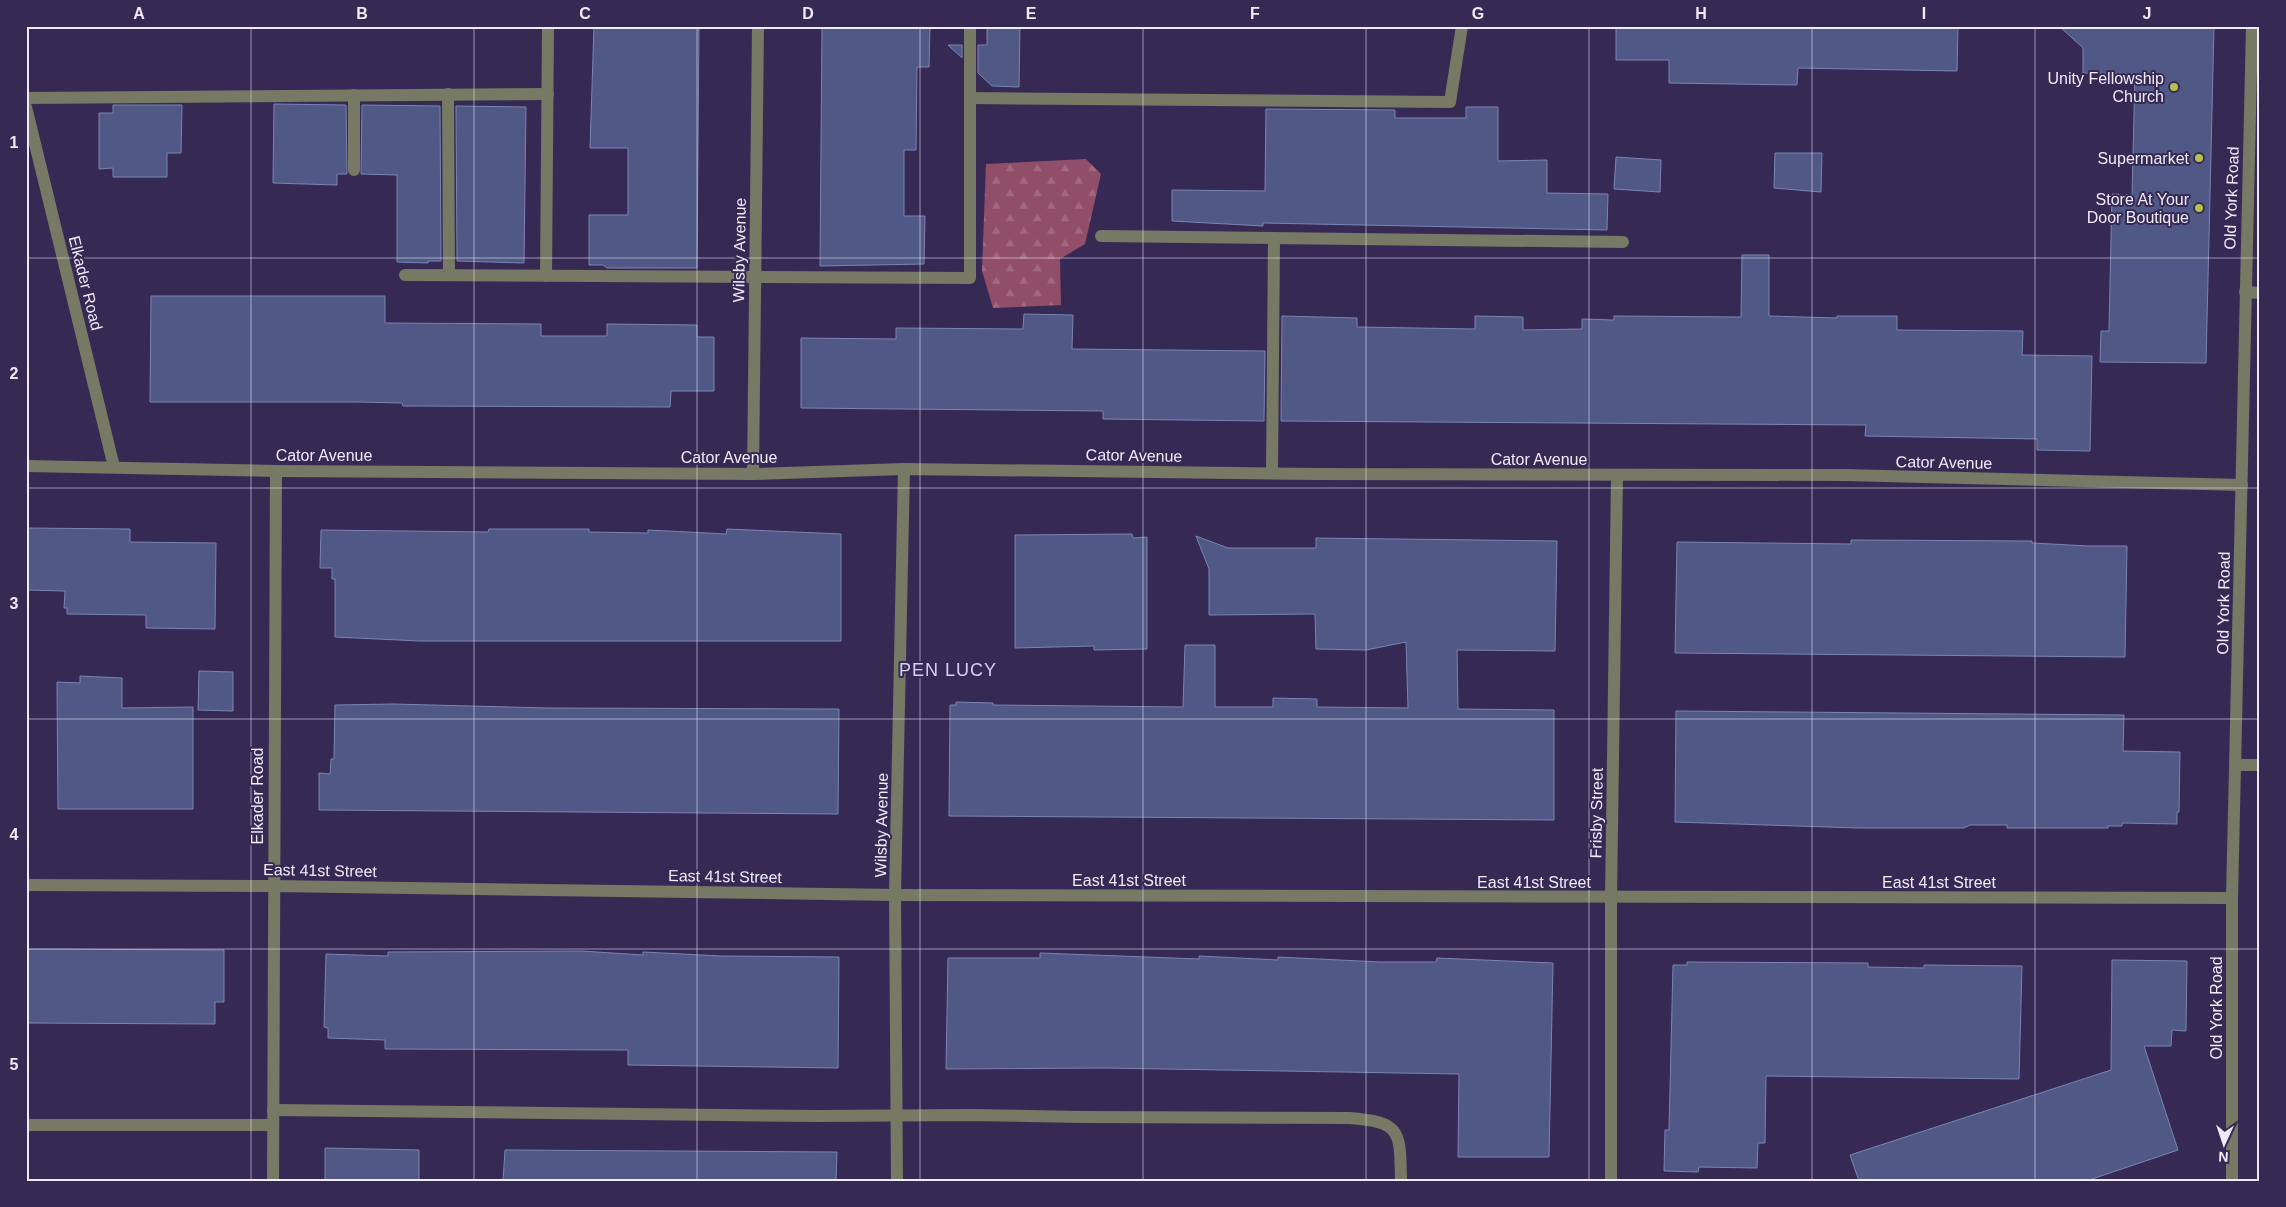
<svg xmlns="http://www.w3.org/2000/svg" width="2286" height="1207" viewBox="0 0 2286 1207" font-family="Helvetica,sans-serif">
<defs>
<pattern id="forest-firs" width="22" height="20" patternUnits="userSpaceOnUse" patternTransform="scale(1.25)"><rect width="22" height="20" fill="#914e69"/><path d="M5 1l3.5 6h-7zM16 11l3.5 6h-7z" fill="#a1687f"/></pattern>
</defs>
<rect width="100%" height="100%" fill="#362a55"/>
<!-- forest -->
<path fill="url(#forest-firs)" d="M 1086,159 L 1101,174 L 1085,244 L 1060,259 L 1061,305 L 993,308 L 982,271 L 986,164 Z"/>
<!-- building -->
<g fill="#505986" stroke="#7a84b5">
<path d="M 594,26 L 699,26 L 697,268 L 607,268 L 603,265 L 589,265 L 589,215 L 628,215 L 628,148 L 590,148 Z"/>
<path d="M 822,26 L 930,26 L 929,67 L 917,67 L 916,150 L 904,150 L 904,216 L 925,216 L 924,264 L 820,266 Z"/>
<path d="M 987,26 L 1020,26 L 1019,87 L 992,86 L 978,73 L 978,45 L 987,45 Z"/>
<path d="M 1616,26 L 1958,26 L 1957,71 L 1798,68 L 1797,85 L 1669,83 L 1669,60 L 1616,60 Z"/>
<path d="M 2059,26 L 2214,26 L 2206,363 L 2100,362 L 2101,331 L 2109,331 L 2112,194 L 2132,195 L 2135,74 L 2083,73 L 2083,48 Z"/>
<path d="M 948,45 L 962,45 L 962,58 Z"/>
<path d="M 274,104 L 346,105 L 347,174 L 337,174 L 337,185 L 273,183 Z"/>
<path d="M 113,105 L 182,105 L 181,153 L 167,153 L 167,177 L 113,177 L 113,168 L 99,169 L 99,113 L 113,113 Z"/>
<path d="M 362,105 L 440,106 L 441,261 L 428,261 L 428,263 L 397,262 L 397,175 L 361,174 Z"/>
<path d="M 456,106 L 526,107 L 524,263 L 457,261 Z"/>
<path d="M 1466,107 L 1498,107 L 1498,161 L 1547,160 L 1547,193 L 1608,194 L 1607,230 L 1263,223 L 1263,226 L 1172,221 L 1172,190 L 1265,191 L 1266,109 L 1395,110 L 1395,118 L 1466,118 Z"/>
<path d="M 1775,153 L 1822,153 L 1821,192 L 1774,188 Z"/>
<path d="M 1616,157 L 1661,160 L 1660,192 L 1614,189 Z"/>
<path d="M 1742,255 L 1769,255 L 1769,316 L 1837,318 L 1837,316 L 1897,316 L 1897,330 L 2023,331 L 2022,355 L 2092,356 L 2090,451 L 2037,450 L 2037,439 L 1865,436 L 1866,425 L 1281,421 L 1282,316 L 1357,318 L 1357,327 L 1475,329 L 1475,316 L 1523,317 L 1523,330 L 1582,329 L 1582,319 L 1614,320 L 1614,316 L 1741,317 Z"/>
<path d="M 151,296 L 385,296 L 385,323 L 541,324 L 541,336 L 607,336 L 607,324 L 697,325 L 697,337 L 714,337 L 714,391 L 671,391 L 670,407 L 403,406 L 402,403 L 359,402 L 150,402 Z"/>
<path d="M 1024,314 L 1073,315 L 1072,349 L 1265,351 L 1264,421 L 1103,419 L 1103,411 L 801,408 L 801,338 L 896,339 L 896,328 L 1023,329 Z"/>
<path d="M 26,528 L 130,529 L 130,542 L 216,543 L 215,629 L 146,628 L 146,615 L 67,614 L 67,608 L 64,608 L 65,591 L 26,590 Z"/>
<path d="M 489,529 L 589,529 L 589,532 L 648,533 L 648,530 L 726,534 L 727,529 L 841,534 L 841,641 L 420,641 L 335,637 L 335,579 L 332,579 L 332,568 L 320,568 L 321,530 L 488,532 Z"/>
<path d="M 1132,534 L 1133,538 L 1147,537 L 1147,649 L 1094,650 L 1094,646 L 1015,648 L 1015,535 Z"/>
<path d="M 1196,536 L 1228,548 L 1316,548 L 1316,538 L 1557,541 L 1555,651 L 1457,650 L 1458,709 L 1554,710 L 1554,820 L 949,816 L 950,705 L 956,705 L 956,702 L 993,703 L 993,705 L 1183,707 L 1185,645 L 1215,645 L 1215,707 L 1273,707 L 1273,698 L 1317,699 L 1317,707 L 1408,708 L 1406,642 L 1366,650 L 1316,649 L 1315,614 L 1209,615 L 1209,569 Z"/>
<path d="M 1851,540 L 2032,541 L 2032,543 L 2089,546 L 2127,546 L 2125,657 L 1675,653 L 1677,542 L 1851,544 Z"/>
<path d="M 199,671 L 233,672 L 233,711 L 198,710 Z"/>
<path d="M 80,676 L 122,678 L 122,708 L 193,707 L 193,809 L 58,809 L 57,682 L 80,683 Z"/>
<path d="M 393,704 L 547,708 L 839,709 L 838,814 L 319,810 L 319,773 L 330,774 L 331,759 L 334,759 L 335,705 Z"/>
<path d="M 1676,711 L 2124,715 L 2123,751 L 2180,752 L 2179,812 L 2177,812 L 2177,824 L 2122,823 L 2122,826 L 2108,826 L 2108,828 L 2007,828 L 2007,825 L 1970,825 L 1964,828 L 1858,828 L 1675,822 Z"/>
<path d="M 26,949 L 224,950 L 224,1002 L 215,1002 L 215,1024 L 26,1023 Z"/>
<path d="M 581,951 L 643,955 L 643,952 L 722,956 L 839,957 L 838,1068 L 628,1065 L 628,1050 L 385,1049 L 385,1040 L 328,1038 L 328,1028 L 324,1027 L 326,954 L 388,956 L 388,952 Z"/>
<path d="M 1040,953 L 1199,959 L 1199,956 L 1278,960 L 1278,957 L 1380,962 L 1436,962 L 1437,958 L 1553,963 L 1549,1157 L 1458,1157 L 1459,1074 L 1105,1068 L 946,1069 L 948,958 L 1040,958 Z"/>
<path d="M 2112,960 L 2187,961 L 2186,1031 L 2172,1030 L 2171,1046 L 2144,1046 L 2178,1150 L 2086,1181 L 1859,1181 L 1850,1155 L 2111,1070 Z"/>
<path d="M 1687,962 L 1868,963 L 1868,967 L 1924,968 L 1924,965 L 2022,966 L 2019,1079 L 1766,1076 L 1765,1143 L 1758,1143 L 1757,1168 L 1699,1167 L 1698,1172 L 1664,1171 L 1665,1130 L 1669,1130 L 1673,965 L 1687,965 Z"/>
<path d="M 325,1148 L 419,1150 L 419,1181 L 325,1181 Z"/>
<path d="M 505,1150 L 837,1152 L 836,1181 L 503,1181 Z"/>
</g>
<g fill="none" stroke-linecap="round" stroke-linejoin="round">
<!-- minor -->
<g stroke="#767963" stroke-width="12">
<path d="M 448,94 L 449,275"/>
<path d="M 26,98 L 548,94"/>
<path d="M 970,98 L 1450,102 L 1462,26"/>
<path d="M 26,107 L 114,467"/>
<path d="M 354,170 L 354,95"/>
<path d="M 1101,236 L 1623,242"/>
<path d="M 405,275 L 970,278 L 970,26"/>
<path d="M 546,276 L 548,26"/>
<path d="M 2245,292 L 2260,293"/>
<path d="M 26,466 L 276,471 L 753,474 L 904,469 L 1316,474 L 1844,475 L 2242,485"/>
<path d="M 1272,473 L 1274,238"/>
<path d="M 753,474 L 758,26"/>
<path d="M 2236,765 L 2260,765"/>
<path d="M 26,885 L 273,886 L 895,895 L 2232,898"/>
<path d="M 273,1110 L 818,1116 L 971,1115 L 1082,1117 L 1349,1118 C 1402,1122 1400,1131 1401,1181"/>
<path d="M 26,1125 L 272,1125"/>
<path d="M 273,1181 L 276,471"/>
<path d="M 897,1181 L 895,895 L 904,469"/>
<path d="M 1611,1181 L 1611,898 L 1617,476"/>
<path d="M 2232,1181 L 2232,898 L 2252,26"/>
</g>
</g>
<!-- grid -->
<path fill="none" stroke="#eeebfb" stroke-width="1" stroke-opacity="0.55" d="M 251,26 L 251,1181M 474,26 L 474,1181M 697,26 L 697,1181M 920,26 L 920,1181M 1143,26 L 1143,1181M 1366,26 L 1366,1181M 1589,26 L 1589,1181M 1812,26 L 1812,1181M 2035,26 L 2035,1181M 26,258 L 2260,258M 26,488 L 2260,488M 26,719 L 2260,719M 26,949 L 2260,949"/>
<!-- markers -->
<g fill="#b5c249" stroke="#362a55" stroke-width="2">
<circle cx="2174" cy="87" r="5"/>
<circle cx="2199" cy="158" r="5"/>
<circle cx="2199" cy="208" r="5"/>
</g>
<g text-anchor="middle" stroke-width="4" stroke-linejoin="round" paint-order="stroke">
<!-- poi labels -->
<g font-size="16" fill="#eeebfb" stroke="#362a55" text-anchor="end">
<text x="2164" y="84">Unity Fellowship<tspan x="2164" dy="18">Church</tspan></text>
<text x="2189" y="164">Supermarket</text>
<text x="2189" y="205">Store At Your<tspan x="2189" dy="18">Door Boutique</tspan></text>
</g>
<!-- street labels -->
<g font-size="16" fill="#eeebfb" stroke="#362a55">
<text transform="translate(2231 198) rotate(-88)" y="6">Old York Road</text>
<text transform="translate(739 250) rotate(-89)" y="6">Wilsby Avenue</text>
<text transform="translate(86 283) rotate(76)" y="6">Elkader Road</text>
<text x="324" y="461">Cator Avenue</text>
<text transform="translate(1134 455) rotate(1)" y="6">Cator Avenue</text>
<text x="729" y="463">Cator Avenue</text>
<text x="1539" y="465">Cator Avenue</text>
<text transform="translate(1944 462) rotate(1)" y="6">Cator Avenue</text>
<text transform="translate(2223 603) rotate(-89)" y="6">Old York Road</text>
<text transform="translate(257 796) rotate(-90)" y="6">Elkader Road</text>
<text transform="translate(1596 813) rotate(-89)" y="6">Frisby Street</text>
<text transform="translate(881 825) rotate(-89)" y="6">Wilsby Avenue</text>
<text transform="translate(320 870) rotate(1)" y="6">East 41st Street</text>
<text transform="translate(725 876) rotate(1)" y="6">East 41st Street</text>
<text x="1129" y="886">East 41st Street</text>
<text x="1534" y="888">East 41st Street</text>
<text x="1939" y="888">East 41st Street</text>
<text transform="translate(2216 1008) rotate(-90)" y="6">Old York Road</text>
</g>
<!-- neighbourhood labels -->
<g font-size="18" letter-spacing="1" fill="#d7cef9" stroke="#362a55">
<text x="948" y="676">PEN LUCY</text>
</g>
</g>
<!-- border -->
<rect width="2286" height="1207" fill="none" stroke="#362a55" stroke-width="55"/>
<!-- north arrow -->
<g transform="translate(2224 1144) rotate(183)" stroke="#362a55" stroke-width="4" paint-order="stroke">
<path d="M0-4L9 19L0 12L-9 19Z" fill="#eeebfb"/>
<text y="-8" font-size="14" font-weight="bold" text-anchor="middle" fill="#eeebfb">N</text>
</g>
<rect x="28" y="28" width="2230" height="1152" fill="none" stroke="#eeebfb" stroke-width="2"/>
<g font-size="16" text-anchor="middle" font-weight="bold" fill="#eeebfb">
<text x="139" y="19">A</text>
<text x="362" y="19">B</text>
<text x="585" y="19">C</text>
<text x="808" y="19">D</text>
<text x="1031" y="19">E</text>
<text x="1255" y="19">F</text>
<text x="1478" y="19">G</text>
<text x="1701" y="19">H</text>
<text x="1924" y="19">I</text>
<text x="2147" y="19">J</text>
<text x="14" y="148">1</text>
<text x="14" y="379">2</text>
<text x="14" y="609">3</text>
<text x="14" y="840">4</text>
<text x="14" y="1070">5</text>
</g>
</svg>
